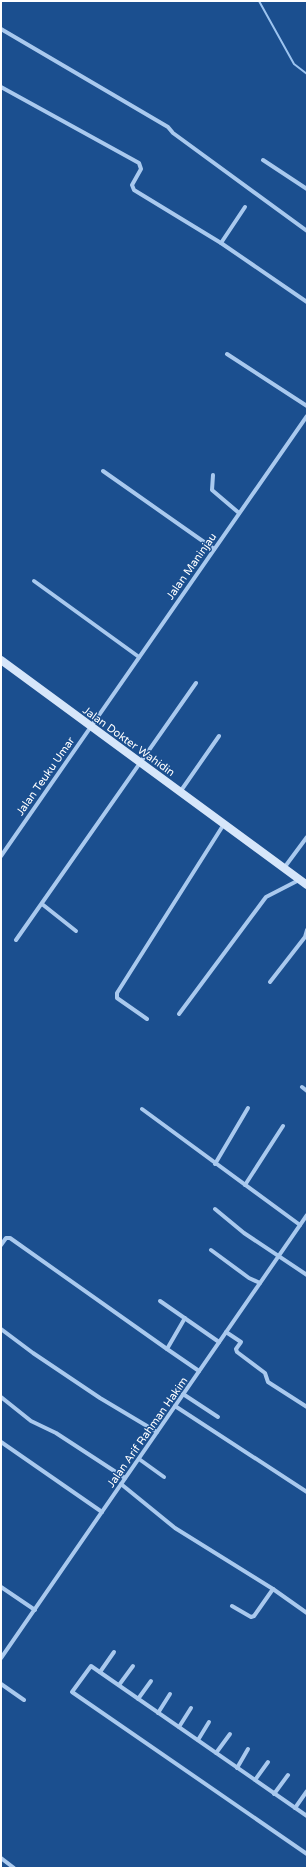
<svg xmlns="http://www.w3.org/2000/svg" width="308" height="1869" viewBox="0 0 308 1869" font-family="'Varela Round',sans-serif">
<rect width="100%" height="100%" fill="#1b4f8f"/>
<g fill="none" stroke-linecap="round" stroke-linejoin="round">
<!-- stream -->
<path stroke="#9cc4f0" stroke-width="2" d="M 259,1 L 294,64 L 307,74"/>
<!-- street -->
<g stroke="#a9c9ee" stroke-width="4">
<path d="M 1,29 L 168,127 L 173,133 L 307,231"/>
<path d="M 1,87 L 139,163 L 141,169 L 132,185 L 134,190 L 221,243 L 307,302"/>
<path d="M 263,160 L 307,189"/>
<path d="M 221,243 L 245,207"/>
<path d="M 227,354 L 307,406"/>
<path d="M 103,471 L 214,549"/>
<path d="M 213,475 L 212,490 L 239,513"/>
<path d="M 34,581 L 139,657"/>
<path d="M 180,792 L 219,736"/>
<path d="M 1,856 L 307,416"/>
<path d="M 284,868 L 307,837"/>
<path d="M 42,904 L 76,931"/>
<path d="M 16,940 L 196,683"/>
<path d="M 270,982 L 305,937 L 307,930"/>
<path d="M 179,1014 L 263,901 L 266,897 L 299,880"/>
<path d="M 147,1019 L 117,998 L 117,993 L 224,824"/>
<path d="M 302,1087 L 307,1091"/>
<path d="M 142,1109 L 300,1225"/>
<path d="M 215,1164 L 248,1108"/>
<path d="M 245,1185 L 283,1126"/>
<path d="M 215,1209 L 244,1233 L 307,1275"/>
<path d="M 1,1245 L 6,1238 L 10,1238 L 167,1349"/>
<path d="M 211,1250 L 249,1278 L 260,1283"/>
<path d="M 160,1301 L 219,1342"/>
<path d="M 185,1318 L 167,1349 L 199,1371"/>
<path d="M 1,1329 L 33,1353 L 100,1398 L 157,1432"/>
<path d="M 226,1332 L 241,1342 L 236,1349 L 237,1352 L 265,1373 L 268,1382 L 307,1407"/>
<path d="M 183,1394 L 218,1417"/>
<path d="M 1,1397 L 31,1421 L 56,1433 L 125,1478"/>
<path d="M 175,1406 L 307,1492"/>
<path d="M 1,1442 L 102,1512"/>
<path d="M 139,1459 L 164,1477"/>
<path d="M 121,1484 L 175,1528 L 273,1589 L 307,1613"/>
<path d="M 1,1587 L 35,1610"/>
<path d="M 232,1606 L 251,1617 L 254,1616 L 273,1589"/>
<path d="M 1,1658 L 307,1215"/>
<path d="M 100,1672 L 114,1652"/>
<path d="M 1,1684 L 24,1700"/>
<path d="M 119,1685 L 133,1666"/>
<path d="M 138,1699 L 151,1681"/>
<path d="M 158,1713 L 170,1694"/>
<path d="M 179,1727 L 191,1708"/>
<path d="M 198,1740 L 209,1722"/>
<path d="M 216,1753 L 230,1734"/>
<path d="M 237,1768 L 248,1749"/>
<path d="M 255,1780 L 268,1762"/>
<path d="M 274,1794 L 288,1775"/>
<path d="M 295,1808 L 307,1791"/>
<path d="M 307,1816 L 91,1666 L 72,1692 L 307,1854"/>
<path d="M 1,1858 L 14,1868"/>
</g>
<!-- secondary -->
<path stroke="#d6e6fa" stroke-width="8" d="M 1,660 L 307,885"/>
</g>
<g text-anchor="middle" stroke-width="3" stroke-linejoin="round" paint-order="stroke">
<!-- street labels -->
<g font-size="11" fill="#fff" stroke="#1b4f8f">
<text transform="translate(191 566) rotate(-55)" y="4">Jalan Maninjau</text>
<text transform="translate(129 741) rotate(36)" y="4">Jalan Dokter Wahidin</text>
<text transform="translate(45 776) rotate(-55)" y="4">Jalan Teuku Umar</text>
<text transform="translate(147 1432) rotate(-55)" y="4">Jalan Arif Rahman Hakim</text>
</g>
</g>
<!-- border -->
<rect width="308" height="1869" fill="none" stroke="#ffffff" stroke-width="4"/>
</svg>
